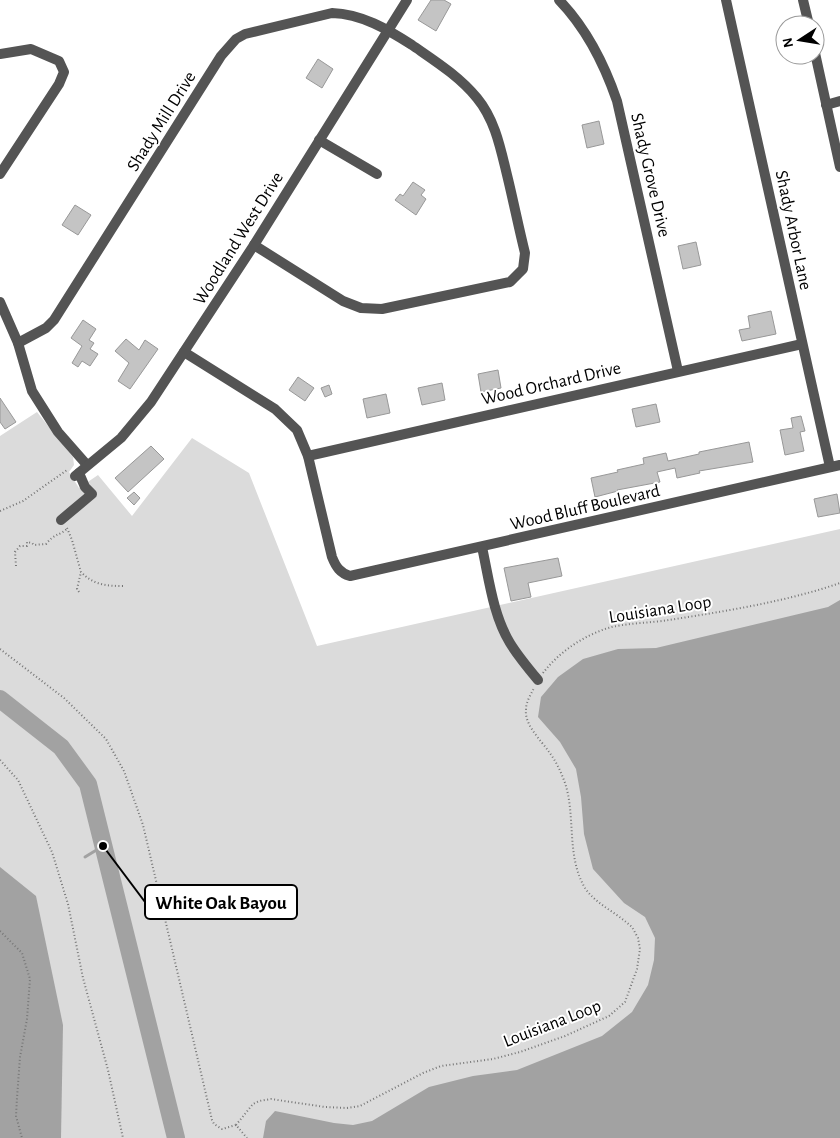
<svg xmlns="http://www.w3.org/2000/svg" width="840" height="1138" viewBox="0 0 840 1138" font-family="'Alegreya Sans',sans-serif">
<rect width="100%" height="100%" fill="#fff"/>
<!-- green -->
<path fill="#dbdbdb" d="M 37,412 L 73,457 L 74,465 L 69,472 L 79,488 L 98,475 L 132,516 L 192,438 L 249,473 L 317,646 L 840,529 L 840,1138 L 0,1138 L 0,436 Z"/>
<!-- water -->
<g fill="#a2a2a2">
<path d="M 840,600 L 840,1138 L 263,1138 L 266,1121 L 275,1111 L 334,1123 L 353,1125 L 372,1121 L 429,1087 L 473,1076 L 517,1070 L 602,1036 L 632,1012 L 648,985 L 654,960 L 655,938 L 645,917 L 624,903 L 593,869 L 584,834 L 581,797 L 576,769 L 560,742 L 538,717 L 541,697 L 558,677 L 583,659 L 618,649 L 656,648 L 828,607 Z"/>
<path d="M 0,867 L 36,896 L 63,1025 L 61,1138 L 0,1138 Z"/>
</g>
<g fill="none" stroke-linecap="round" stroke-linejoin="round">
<!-- stream -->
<path stroke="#a2a2a2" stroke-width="3" d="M 85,857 L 103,846"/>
<!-- river -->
<path stroke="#a2a2a2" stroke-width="18" d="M 0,699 L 61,747 L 88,784 L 176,1138"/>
</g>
<!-- building -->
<g fill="#c4c4c4" stroke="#989898">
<path d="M 431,0 L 444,0 L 451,4 L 436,31 L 418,20 Z"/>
<path d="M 318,59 L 333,69 L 322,88 L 306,78 Z"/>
<path d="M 599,121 L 604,144 L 587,148 L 582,125 Z"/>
<path d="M 413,182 L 425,190 L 421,195 L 426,199 L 416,215 L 395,200 L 400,194 L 403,196 Z"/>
<path d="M 75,205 L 91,215 L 78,235 L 62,225 Z"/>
<path d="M 696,242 L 701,265 L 683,269 L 678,246 Z"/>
<path d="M 771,311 L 776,334 L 742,341 L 739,330 L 750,328 L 748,316 Z"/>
<path d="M 83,320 L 96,329 L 89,340 L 94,343 L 90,349 L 98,354 L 90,366 L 82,361 L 78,367 L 72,363 L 82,346 L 71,338 Z"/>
<path d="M 126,339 L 139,350 L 145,340 L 158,349 L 130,389 L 118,381 L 129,363 L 115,351 Z"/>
<path d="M 498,370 L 501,388 L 481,392 L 478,374 Z"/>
<path d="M 298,377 L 314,388 L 305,401 L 289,390 Z"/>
<path d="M 442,383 L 445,400 L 422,405 L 418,388 Z"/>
<path d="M 329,385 L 332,394 L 325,397 L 321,388 Z"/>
<path d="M 386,394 L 390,413 L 367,418 L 363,399 Z"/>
<path d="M 0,398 L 16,422 L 5,429 L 0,422 Z"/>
<path d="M 656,404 L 660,422 L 636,427 L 632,409 Z"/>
<path d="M 801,416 L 805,431 L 800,432 L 804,451 L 785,455 L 780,430 L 793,428 L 791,418 Z"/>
<path d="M 749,442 L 753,462 L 699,471 L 700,473 L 677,478 L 675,468 L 657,472 L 660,482 L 617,490 L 618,491 L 595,497 L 591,478 L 618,472 L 617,470 L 644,464 L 643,458 L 666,453 L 668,461 L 699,454 L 699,452 Z"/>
<path d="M 151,446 L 164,459 L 128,492 L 115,478 Z"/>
<path d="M 134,492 L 140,498 L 134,505 L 127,498 Z"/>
<path d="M 837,494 L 840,513 L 818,517 L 814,499 Z"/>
<path d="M 558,558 L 562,576 L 528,583 L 531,597 L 511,601 L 504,568 Z"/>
</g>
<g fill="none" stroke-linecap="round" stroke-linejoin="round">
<!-- path -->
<g stroke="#767676" stroke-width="2" stroke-dasharray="1 2.5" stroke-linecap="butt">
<path d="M 0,511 L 23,501 L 67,470"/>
<path d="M 67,528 L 72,540 L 81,572 C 93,585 107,586 123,586"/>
<path d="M 16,566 L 15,552 L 20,546 L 27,546 L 27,542 L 32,543 L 34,545 L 46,544 C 56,532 58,537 68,528"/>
<path d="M 79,592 L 77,589 L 81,572"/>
<path d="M 0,649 L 64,698 L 106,739 L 124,771 L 143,825 L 212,1120 L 214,1124 L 222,1129 L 236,1125 L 247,1138"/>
<path d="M 543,673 C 559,652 583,636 608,628 C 626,623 650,623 669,620 C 726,611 785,602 840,583"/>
<path d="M 0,760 L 18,780 L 52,852 L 68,904 L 83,978 L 108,1070 L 123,1138"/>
<path d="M 0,931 L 22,953 L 30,979 L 27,1019 L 20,1057 L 17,1098 L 16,1116 L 22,1138"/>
<path d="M 236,1125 L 253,1104 L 259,1101 L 271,1099 L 325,1107 L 347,1108 L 360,1106 L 423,1073 L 441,1066 L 493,1059 L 520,1052 L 565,1036 L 609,1016 L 625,1002 L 637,969 L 640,949 L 638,938 L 632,927 L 626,922 C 613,911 595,903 585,888 C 566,856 576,816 565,783 C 561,772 556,761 549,752 C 541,740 524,725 526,709 C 526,702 531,694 534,688"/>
</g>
<!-- minor -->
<g stroke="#545454" stroke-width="10">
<path d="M 559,0 C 587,29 604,63 617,101 L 678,371"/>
<path d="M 726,0 L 830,467"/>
<path d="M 803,0 L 809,25"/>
<path d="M 815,53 L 840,167"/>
<path d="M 0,54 L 31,49 L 59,61 L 64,72 L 59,84 L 0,174"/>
<path d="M 826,105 L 840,101"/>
<path d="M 319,140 L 377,174"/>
<path d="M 0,302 L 18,343 L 32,391 L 58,432 L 87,465"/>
<path d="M 18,343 L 46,328 L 54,320 L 221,56 L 236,39 L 245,34 L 332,13 C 362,14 387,29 412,45 C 435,61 459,76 477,98 C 496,121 501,151 508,179 C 514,204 519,229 525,253 L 523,269 L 510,282 L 382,309 L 361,308 L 343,301 L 254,245"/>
<path d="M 184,352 L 275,409 L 297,430 L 308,456 L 332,557 C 336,567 340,573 350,576 L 840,465"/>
<path d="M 308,456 L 802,344"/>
<path d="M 75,476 L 121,438 L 151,402 L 254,245 L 407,0"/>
<path d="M 61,520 L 92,494 L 85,487 L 79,473"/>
<path d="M 482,547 C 489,579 493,615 510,643 C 518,656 528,668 538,680"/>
</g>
</g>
<g text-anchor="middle" stroke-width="4" stroke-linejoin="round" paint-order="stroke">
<!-- street labels -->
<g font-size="18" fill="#000" stroke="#fff">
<text transform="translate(161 121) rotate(-58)" y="6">Shady Mill Drive</text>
<text transform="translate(651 175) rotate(77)" y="6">Shady Grove Drive</text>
<text transform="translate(794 230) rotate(78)" y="6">Shady Arbor Lane</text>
<text transform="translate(238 238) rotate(-58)" y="6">Woodland West Drive</text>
<text transform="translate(551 383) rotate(-13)" y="6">Wood Orchard Drive</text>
<text transform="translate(585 507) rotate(-13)" y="6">Wood Bluff Boulevard</text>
<text transform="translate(660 609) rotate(-9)" y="6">Louisiana Loop</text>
<text transform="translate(552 1023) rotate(-21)" y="6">Louisiana Loop</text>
</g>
</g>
<!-- callouts -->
<path fill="none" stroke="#000" stroke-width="2" d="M103 846L145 902"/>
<circle fill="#000" stroke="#fff" stroke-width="2" cx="103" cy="846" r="5"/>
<rect fill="#fff" stroke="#000" stroke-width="2" x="145" y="885" width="152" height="34" rx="5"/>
<g font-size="19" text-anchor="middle" font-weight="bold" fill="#000">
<text x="221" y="909">White Oak Bayou</text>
</g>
<!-- north arrow -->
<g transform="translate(800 40) rotate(258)"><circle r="24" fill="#ffffff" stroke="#999999"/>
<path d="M0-4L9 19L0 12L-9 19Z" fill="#000000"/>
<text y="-8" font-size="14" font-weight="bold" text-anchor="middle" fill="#000000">N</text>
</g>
</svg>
